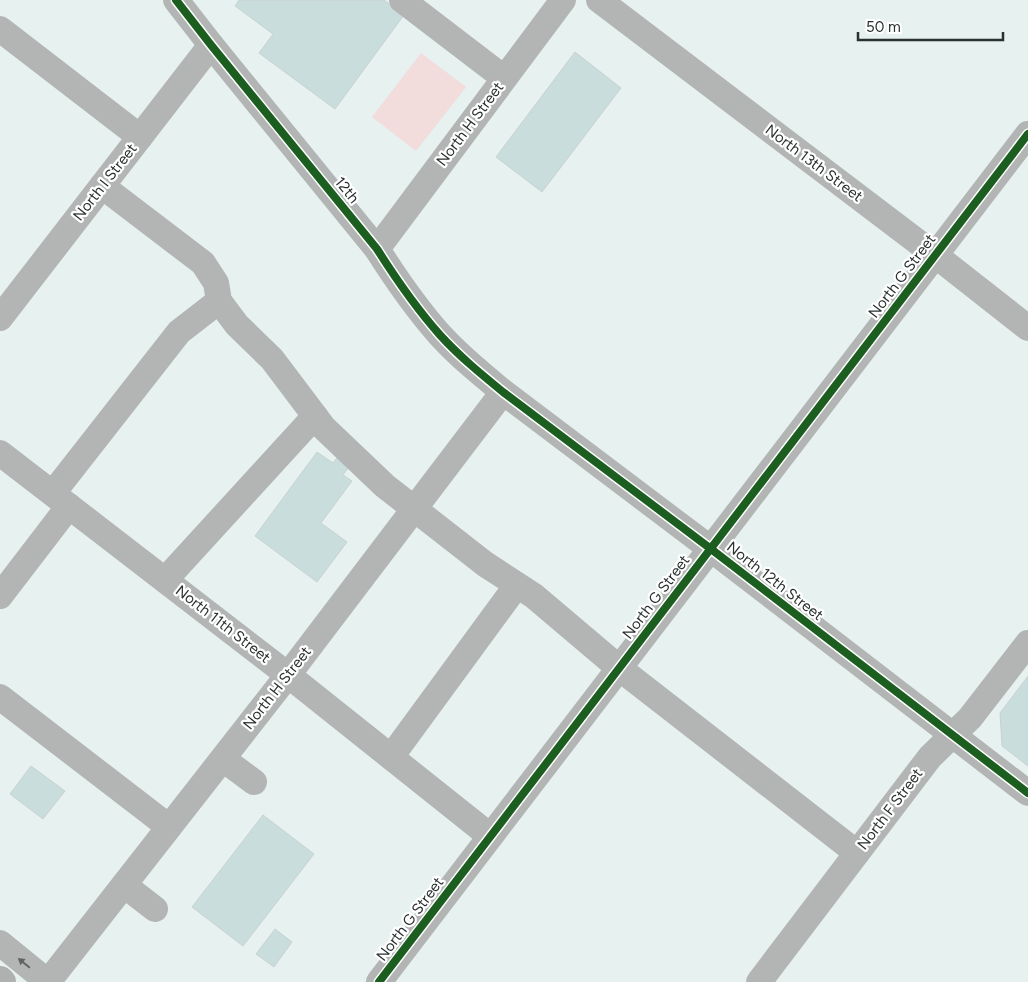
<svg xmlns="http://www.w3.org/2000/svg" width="1028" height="982" viewBox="0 0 1028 982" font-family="Figtree,sans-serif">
<rect width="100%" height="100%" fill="#e6f1f0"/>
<!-- green -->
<path fill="#f2dcdc" d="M 421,53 L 466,87 L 416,151 L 372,117 Z"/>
<!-- building -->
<g fill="#c8dddc" stroke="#c9d2d1">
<path d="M 239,0 L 384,0 L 404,15 L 335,109 L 259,53 L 273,34 L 235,6 Z"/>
<path d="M 575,52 L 621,88 L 542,192 L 496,157 Z"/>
<path d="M 351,440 L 362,449 L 343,475 L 352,481 L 321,523 L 347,542 L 317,582 L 255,536 L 317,452 L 333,463 Z"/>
<path d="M 1028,676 L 1028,766 L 1002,746 L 1000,713 Z"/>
<path d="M 31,766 L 65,791 L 43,819 L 10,794 Z"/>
<path d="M 263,815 L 314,854 L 243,946 L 192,907 Z"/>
<path d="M 275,929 L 292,942 L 274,967 L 256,954 Z"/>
</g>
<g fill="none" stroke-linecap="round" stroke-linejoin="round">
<!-- minor -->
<g stroke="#b3b5b4" stroke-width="26">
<path d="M 176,0 L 211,45 L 377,249 C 396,279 416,308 440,335 C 459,356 481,374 503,392 L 711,549 L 1028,793"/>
<path d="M 402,0 L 504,78"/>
<path d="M 599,0 L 935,255 L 1028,328"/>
<path d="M 0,29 L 140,137"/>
<path d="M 102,186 L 203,263 L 216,283 L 219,301 L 237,325 L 272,359 L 324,428 L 385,486 L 485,564 L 534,596 L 619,668 L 857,853"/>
<path d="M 377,249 L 563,0"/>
<path d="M 0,318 L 211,45"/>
<path d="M 0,453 L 288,675 L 490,836"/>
<path d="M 53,493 L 179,332 L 219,301"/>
<path d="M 165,580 L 315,416"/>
<path d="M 0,596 L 69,506"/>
<path d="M 0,697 L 169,827"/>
<path d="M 391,757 L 517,585"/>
<path d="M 223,759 L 254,782"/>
<path d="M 124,885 L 155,909"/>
<path d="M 0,943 L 48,982"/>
<path d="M 48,982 L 288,675 L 503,392"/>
<path d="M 379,982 L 1028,134"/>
<path d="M 759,982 L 930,757 L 970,718 L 1028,643"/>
</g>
<!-- highway -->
<path stroke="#afb1b1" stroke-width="28" d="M 0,980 L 2,982"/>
<!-- cycleway casing -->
<g stroke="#fff" stroke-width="11">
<g id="cycleway">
<path d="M 176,0 L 211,45 L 377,249 C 396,279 416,308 440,335 C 459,356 481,374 503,392 L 711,549 L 1028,793"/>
<path d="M 379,982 L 1028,134"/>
</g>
</g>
<!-- cycleway -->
<use href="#cycleway" stroke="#1b5e20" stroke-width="8"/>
</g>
<!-- one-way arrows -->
<defs><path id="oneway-solid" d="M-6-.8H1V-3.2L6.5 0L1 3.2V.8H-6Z" transform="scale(1.25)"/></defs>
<use fill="#606564" href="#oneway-solid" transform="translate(24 963) rotate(-141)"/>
<g text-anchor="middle" stroke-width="4.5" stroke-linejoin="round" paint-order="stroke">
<!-- street labels -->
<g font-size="15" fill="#29302f" stroke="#fff">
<text transform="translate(470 124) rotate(-53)" y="5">North H Street</text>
<text transform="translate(814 163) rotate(37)" y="5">North 13th Street</text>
<text transform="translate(105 182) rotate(-52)" y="5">North I Street</text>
<text transform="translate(347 190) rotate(51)" y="5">12th</text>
<text transform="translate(902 276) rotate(-53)" y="5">North G Street</text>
<text transform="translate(775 581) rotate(38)" y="5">North 12th Street</text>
<text transform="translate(656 597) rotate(-53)" y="5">North G Street</text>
<text transform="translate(223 624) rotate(38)" y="5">North 11th Street</text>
<text transform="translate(277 688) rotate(-52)" y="5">North H Street</text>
<text transform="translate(890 809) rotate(-53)" y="5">North F Street</text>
<text transform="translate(410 919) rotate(-53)" y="5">North G Street</text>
</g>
</g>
<!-- scale -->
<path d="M858 32v8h145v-8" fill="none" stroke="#29302f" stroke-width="2.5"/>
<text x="866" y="32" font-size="15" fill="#29302f" stroke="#ffffff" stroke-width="4" paint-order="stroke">50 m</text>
</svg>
